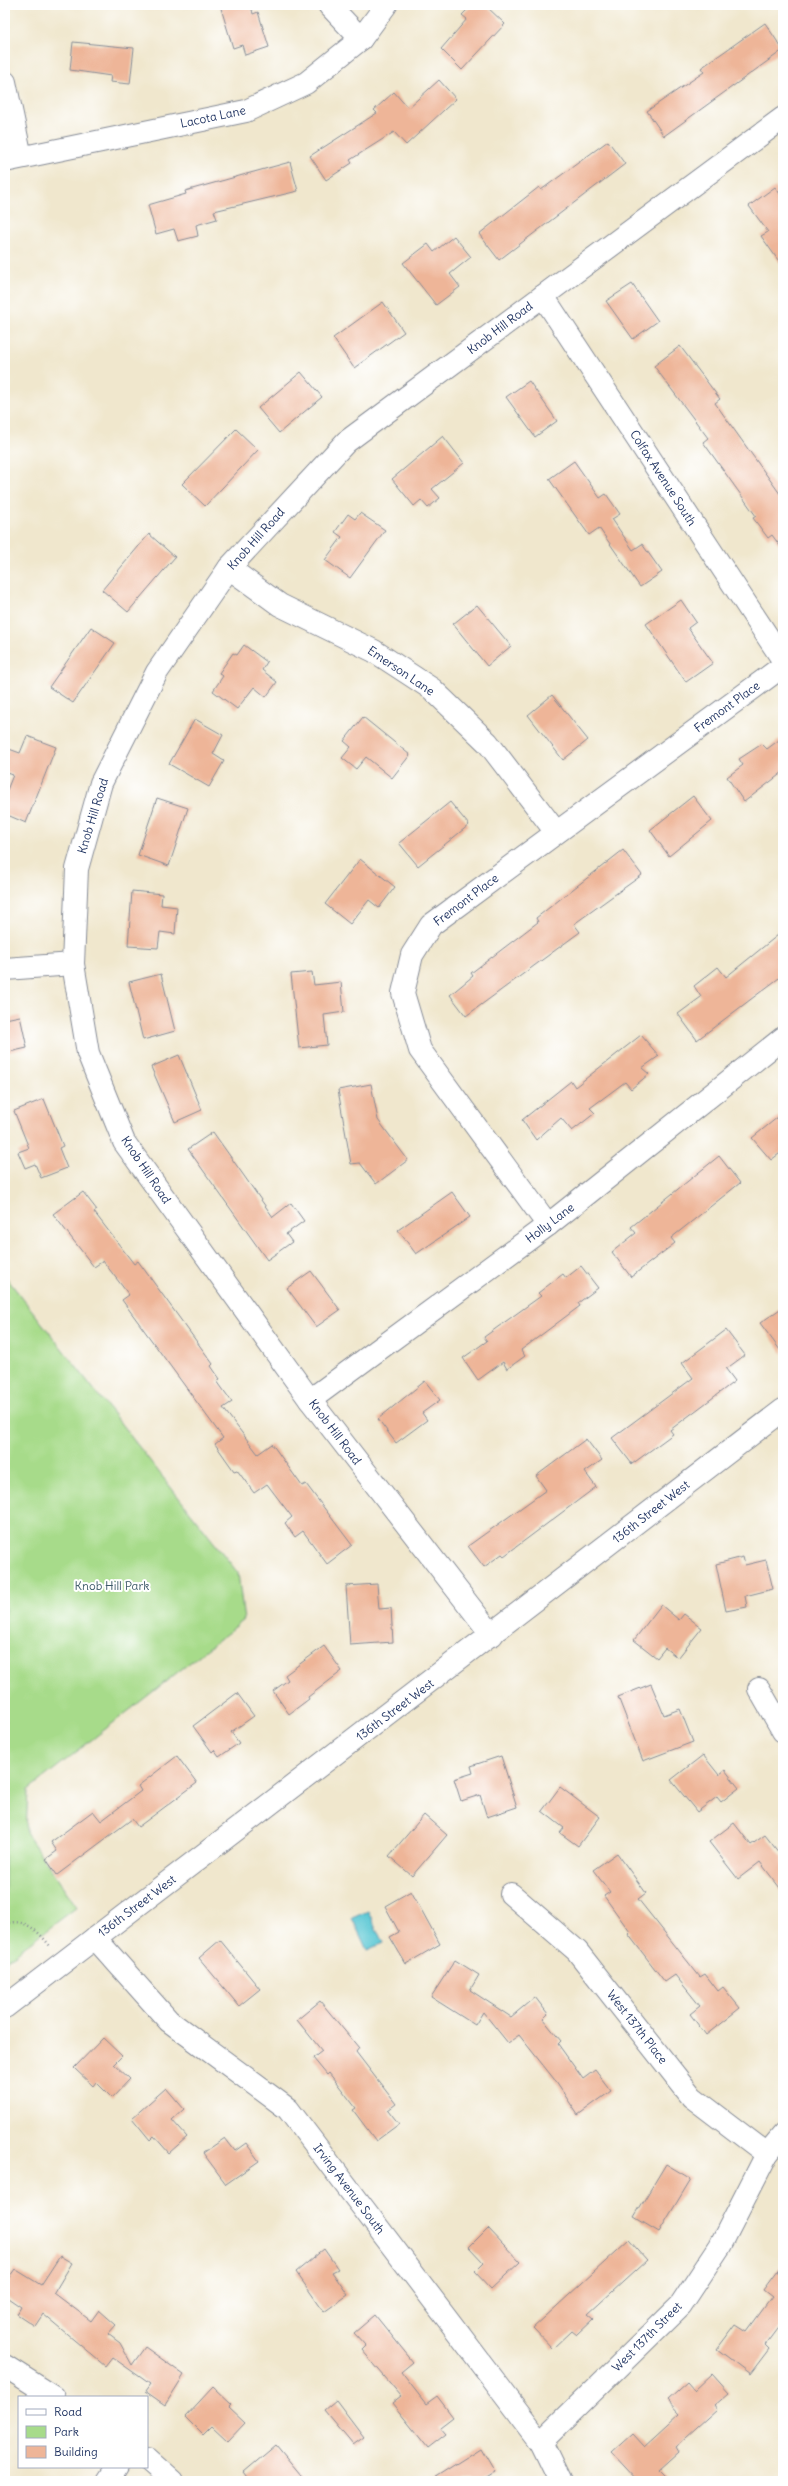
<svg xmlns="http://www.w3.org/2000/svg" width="788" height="2486" viewBox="0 0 788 2486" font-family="Delius,sans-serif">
<rect width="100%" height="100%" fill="#fff"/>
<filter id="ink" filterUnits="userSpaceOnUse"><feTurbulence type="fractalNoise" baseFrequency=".025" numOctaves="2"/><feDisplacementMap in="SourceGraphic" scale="8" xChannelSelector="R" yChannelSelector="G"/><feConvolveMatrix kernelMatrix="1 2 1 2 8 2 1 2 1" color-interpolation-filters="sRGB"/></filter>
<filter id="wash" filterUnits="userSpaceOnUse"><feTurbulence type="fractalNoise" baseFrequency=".012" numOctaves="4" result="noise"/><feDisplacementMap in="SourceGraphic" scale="16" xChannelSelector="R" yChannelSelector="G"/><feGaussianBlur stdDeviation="0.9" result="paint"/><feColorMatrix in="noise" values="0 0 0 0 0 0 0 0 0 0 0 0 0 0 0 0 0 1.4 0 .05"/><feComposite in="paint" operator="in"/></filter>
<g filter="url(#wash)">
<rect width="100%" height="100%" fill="#f0e7cd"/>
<!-- green -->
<path fill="#a7db8a" stroke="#618574" d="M 5,1276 L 238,1573 L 244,1620 L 28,1790 L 26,1833 L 77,1907 L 5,1962 Z"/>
<!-- water -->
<path fill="#5cc8d4" stroke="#3c7c99" d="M 368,1911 L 383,1943 L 367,1950 L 352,1918 Z"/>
<g id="blocks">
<!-- building -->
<g fill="#eeb598">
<path d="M 220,5 L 251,5 L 253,14 L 258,12 L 269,47 L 245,55 L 242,45 L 233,48 Z"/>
<path d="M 472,5 L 485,5 L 505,24 L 462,70 L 441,49 L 467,19 L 462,15 Z"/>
<path d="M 765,23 L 783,50 L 664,136 L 647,111 L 704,72 L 701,68 Z"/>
<path d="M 73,42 L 134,48 L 130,84 L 110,82 L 111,76 L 70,70 Z"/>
<path d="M 439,80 L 456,99 L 406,145 L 394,132 L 350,160 L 352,163 L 326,180 L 310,156 L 377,113 L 374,110 L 394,92 L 408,108 Z"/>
<path d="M 608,141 L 625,164 L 499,260 L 479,234 L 539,187 L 541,190 Z"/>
<path d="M 290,162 L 298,191 L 214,211 L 217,219 L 196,225 L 198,236 L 178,241 L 174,229 L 156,234 L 148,205 L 186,194 L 185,191 Z"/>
<path d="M 775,187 L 783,198 L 783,267 L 761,236 L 768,232 L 749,206 Z"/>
<path d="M 454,236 L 471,257 L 450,274 L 460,287 L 436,305 L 403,263 L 428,244 L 434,252 Z"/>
<path d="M 632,284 L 658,321 L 633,339 L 606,301 Z"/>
<path d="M 383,302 L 404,332 L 354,368 L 333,338 Z"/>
<path d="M 680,346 L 720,399 L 715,403 L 783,498 L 783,550 L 772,535 L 768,538 L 753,518 L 756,516 L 703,442 L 708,438 L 654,366 Z"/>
<path d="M 301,372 L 322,397 L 279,433 L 258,408 Z"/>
<path d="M 529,381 L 557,421 L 535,437 L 506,397 Z"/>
<path d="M 236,429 L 258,450 L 205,506 L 182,484 Z"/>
<path d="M 443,436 L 464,463 L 432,489 L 440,498 L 428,508 L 421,500 L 414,506 L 392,479 Z"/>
<path d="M 574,461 L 600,498 L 606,494 L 620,514 L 612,519 L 633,550 L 642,544 L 662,572 L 640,587 L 599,528 L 589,535 L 549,479 Z"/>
<path d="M 360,513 L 385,530 L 350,578 L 325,560 L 342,537 L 335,532 L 348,514 L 355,519 Z"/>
<path d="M 149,534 L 175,557 L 128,612 L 102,590 Z"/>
<path d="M 681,600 L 696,622 L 688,628 L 713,663 L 686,682 L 646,624 Z"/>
<path d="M 477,605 L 511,646 L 487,666 L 453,624 Z"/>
<path d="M 91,627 L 115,643 L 73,703 L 49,687 Z"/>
<path d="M 244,645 L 267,662 L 262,670 L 277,682 L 266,697 L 254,687 L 237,709 L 213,691 L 223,676 L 219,673 L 233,653 L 237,655 Z"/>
<path d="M 552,695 L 588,740 L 563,760 L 528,715 Z"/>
<path d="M 363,717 L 410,755 L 392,778 L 366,757 L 356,769 L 342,758 L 351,747 L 344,741 Z"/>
<path d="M 195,719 L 223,735 L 213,754 L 224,761 L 209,787 L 169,764 Z"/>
<path d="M 27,736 L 56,747 L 26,823 L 5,814 L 5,795 L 13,775 L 5,772 L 5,760 L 9,749 L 20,753 Z"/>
<path d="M 783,737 L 783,772 L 744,802 L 727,777 L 743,765 L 739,759 L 762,744 L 767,749 Z"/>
<path d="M 693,796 L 712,821 L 669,856 L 650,830 Z"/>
<path d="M 157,798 L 188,808 L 169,866 L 138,855 Z"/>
<path d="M 450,802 L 469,825 L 418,866 L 399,843 Z"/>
<path d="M 623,850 L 642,875 L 574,924 L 580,932 L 466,1016 L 450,995 L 473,976 L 471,973 L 538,922 L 536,918 Z"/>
<path d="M 360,859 L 395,887 L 379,908 L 369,900 L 350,924 L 325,904 Z"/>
<path d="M 132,891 L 162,894 L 161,905 L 177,907 L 175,934 L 160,932 L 158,948 L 128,946 Z"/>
<path d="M 783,931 L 783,975 L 697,1040 L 678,1014 L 701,997 L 694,986 L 718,967 L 726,977 Z"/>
<path d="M 312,972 L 314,985 L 341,982 L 344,1012 L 324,1015 L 327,1045 L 299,1048 L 291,974 Z"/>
<path d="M 161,974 L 175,1031 L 143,1040 L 129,982 Z"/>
<path d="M 20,1016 L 27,1048 L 5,1053 L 5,1019 Z"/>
<path d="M 641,1035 L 659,1056 L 642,1068 L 649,1074 L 631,1089 L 625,1082 L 590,1108 L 595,1113 L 572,1131 L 561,1118 L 536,1140 L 522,1120 L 571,1081 L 575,1087 Z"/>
<path d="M 179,1055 L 202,1110 L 175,1122 L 151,1067 Z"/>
<path d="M 371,1084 L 378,1120 L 408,1160 L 376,1184 L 360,1163 L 351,1164 L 338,1090 Z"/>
<path d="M 44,1099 L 63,1146 L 59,1148 L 67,1168 L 41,1178 L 35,1164 L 25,1168 L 18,1152 L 29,1148 L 14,1111 Z"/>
<path d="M 783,1113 L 783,1151 L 771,1160 L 752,1138 Z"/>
<path d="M 213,1132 L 273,1217 L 291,1203 L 304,1221 L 286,1234 L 292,1242 L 267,1260 L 188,1149 Z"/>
<path d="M 719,1156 L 740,1183 L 671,1238 L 675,1243 L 631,1277 L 612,1252 L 636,1233 L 631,1227 Z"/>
<path d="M 83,1192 L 97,1210 L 94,1212 L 134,1264 L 138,1261 L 213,1364 L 211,1366 L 220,1379 L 217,1381 L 232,1402 L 223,1408 L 258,1454 L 272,1444 L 302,1486 L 306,1484 L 352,1545 L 327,1564 L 303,1531 L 295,1537 L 285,1523 L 292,1517 L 267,1484 L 254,1493 L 237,1470 L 234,1471 L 215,1444 L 223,1438 L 122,1300 L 129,1295 L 103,1261 L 94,1267 L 53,1214 Z"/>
<path d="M 452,1192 L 470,1217 L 416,1254 L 398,1230 Z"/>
<path d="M 581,1266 L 598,1288 L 578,1303 L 580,1306 L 521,1350 L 525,1356 L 507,1369 L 503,1362 L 478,1380 L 463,1358 L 487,1341 L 484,1337 L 541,1296 L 538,1293 L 563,1274 L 566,1278 Z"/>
<path d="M 311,1271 L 340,1310 L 316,1327 L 287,1288 Z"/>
<path d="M 783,1307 L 783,1354 L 760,1323 Z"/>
<path d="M 726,1330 L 745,1355 L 726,1369 L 735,1381 L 670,1430 L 673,1434 L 632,1464 L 612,1438 L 693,1378 L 682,1363 Z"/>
<path d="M 425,1381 L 440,1400 L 422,1413 L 427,1420 L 396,1443 L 378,1419 Z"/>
<path d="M 586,1439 L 602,1460 L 585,1472 L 596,1487 L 504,1556 L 502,1554 L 484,1567 L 468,1546 L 546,1490 L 536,1476 Z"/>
<path d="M 743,1557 L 745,1565 L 766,1560 L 773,1589 L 745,1596 L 747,1607 L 726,1611 L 716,1564 Z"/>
<path d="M 377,1584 L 379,1609 L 391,1608 L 393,1642 L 350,1645 L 346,1586 Z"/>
<path d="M 661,1605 L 679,1620 L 684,1614 L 702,1628 L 678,1658 L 665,1648 L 657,1658 L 634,1640 Z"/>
<path d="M 324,1646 L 342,1671 L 308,1697 L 309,1699 L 289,1714 L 273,1691 L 288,1680 L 285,1675 Z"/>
<path d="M 651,1684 L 664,1715 L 680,1709 L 693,1742 L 643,1761 L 618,1697 Z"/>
<path d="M 237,1693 L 254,1716 L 231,1732 L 239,1743 L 219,1757 L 214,1750 L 212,1752 L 193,1726 Z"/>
<path d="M 703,1755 L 719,1775 L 725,1770 L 739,1788 L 721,1802 L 717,1797 L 697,1812 L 671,1780 Z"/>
<path d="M 177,1756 L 197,1783 L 138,1827 L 132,1819 L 57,1875 L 46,1859 L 57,1851 L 51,1842 L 93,1811 L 101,1821 L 141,1791 L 138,1786 Z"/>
<path d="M 501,1756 L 517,1807 L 487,1817 L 480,1795 L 461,1801 L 454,1779 L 473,1773 L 471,1766 Z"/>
<path d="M 560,1787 L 600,1817 L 578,1846 L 560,1833 L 564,1828 L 542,1811 Z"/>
<path d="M 424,1815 L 447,1835 L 412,1876 L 389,1856 Z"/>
<path d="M 734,1823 L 751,1845 L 765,1835 L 783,1858 L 783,1892 L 760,1862 L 738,1879 L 709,1842 Z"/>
<path d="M 617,1853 L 646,1893 L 638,1899 L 700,1977 L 705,1974 L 718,1991 L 723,1987 L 740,2008 L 706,2035 L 690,2014 L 700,2006 L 675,1975 L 665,1982 L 628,1934 L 630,1932 L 604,1896 L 610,1892 L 593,1870 Z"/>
<path d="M 411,1891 L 440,1944 L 406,1964 L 390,1937 L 399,1932 L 385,1906 Z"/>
<path d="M 220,1940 L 260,1989 L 239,2006 L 199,1958 Z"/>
<path d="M 455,1960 L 479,1975 L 470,1990 L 511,2017 L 535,1997 L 548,2014 L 543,2019 L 561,2041 L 558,2044 L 583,2079 L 595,2070 L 611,2091 L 578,2115 L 554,2079 L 519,2035 L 508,2043 L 483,2012 L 475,2025 L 431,1997 Z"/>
<path d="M 320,2001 L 359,2048 L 356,2052 L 396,2104 L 388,2110 L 399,2124 L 376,2141 L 353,2110 L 356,2108 L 329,2073 L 327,2075 L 313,2058 L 322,2051 L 297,2020 Z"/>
<path d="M 103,2038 L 122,2056 L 114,2064 L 130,2079 L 112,2098 L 96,2082 L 93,2086 L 74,2068 Z"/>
<path d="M 166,2088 L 184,2109 L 172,2120 L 187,2137 L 169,2153 L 154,2136 L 150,2140 L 132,2118 Z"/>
<path d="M 225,2138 L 235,2151 L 246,2143 L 259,2161 L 226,2184 L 203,2153 Z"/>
<path d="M 666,2164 L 691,2179 L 659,2232 L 634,2217 Z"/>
<path d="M 488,2228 L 520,2262 L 491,2289 L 475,2272 L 484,2263 L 469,2247 Z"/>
<path d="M 629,2240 L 647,2260 L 588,2314 L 594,2319 L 577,2335 L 572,2331 L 553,2349 L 533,2328 Z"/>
<path d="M 324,2249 L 338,2269 L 332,2272 L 348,2295 L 324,2312 L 296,2272 Z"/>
<path d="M 60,2256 L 72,2263 L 54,2293 L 91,2321 L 99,2310 L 116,2325 L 108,2334 L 120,2343 L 132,2365 L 145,2347 L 184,2375 L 165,2405 L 145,2391 L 150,2384 L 112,2357 L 105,2366 L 43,2314 L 35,2326 L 17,2314 L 21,2307 L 5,2296 L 5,2283 L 15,2269 L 41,2285 Z"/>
<path d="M 783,2263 L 783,2321 L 765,2345 L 769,2349 L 750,2374 L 717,2349 L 736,2324 L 747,2331 L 772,2297 L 763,2290 Z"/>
<path d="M 375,2315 L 413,2362 L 401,2372 L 426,2404 L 437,2396 L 453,2417 L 440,2427 L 446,2434 L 428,2448 L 392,2403 L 401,2396 L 362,2350 L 366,2346 L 354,2333 Z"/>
<path d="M 712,2374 L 729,2393 L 714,2406 L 717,2410 L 676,2447 L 679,2452 L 659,2470 L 670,2481 L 638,2481 L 612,2453 L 633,2434 L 644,2446 L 680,2413 L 668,2400 L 687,2383 L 694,2391 Z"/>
<path d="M 213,2387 L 232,2405 L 229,2408 L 245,2423 L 228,2441 L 212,2426 L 203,2435 L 185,2417 Z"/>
<path d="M 336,2400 L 364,2437 L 353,2445 L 324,2410 Z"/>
<path d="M 276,2445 L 306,2481 L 251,2481 L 244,2472 Z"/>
<path d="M 481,2448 L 495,2472 L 481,2481 L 429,2481 Z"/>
</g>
</g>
</g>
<g filter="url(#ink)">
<use href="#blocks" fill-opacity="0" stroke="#868b96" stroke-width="1"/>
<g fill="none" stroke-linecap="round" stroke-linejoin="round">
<!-- minor casing -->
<g stroke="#868b96" stroke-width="24">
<g id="minor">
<path d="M 329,5 L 361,39"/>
<path d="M 5,82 L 21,157"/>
<path d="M 5,161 L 246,111 L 306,83 L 361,39 L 386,5"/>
<path d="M 543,296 L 783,660"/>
<path d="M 229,568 L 280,605 L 374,651 L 432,689 L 488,743 L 556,832"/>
<path d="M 5,969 L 73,964"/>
<path d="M 548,1225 L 420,1050 L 403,993 L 412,955 L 431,925 L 783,666"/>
<path d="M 310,1400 L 548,1225 L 783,1038"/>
<path d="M 492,1635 L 310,1400 L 124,1142 L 88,1053 L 73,964 L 77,869 L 101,783 L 157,672 L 229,568 L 346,442 L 783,118"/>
<path d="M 759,1689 L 783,1731"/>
<path d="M 511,1894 L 577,1951 L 692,2097 L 767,2154"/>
<path d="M 95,1938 L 169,2021 L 288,2109 L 541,2442 L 560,2481"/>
<path d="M 5,2366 L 54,2397"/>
<path d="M 541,2442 L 681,2305 L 720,2246 L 767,2154 L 783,2135"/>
<path d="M 147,2459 L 172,2481"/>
<path d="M 108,2481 L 117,2467"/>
</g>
</g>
<!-- tertiary casing -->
<g stroke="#868b96" stroke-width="24">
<path id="tertiary" d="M 5,2007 L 783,1410"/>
</g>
<!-- path -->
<path stroke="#868b96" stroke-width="2.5" stroke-dasharray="1 3" stroke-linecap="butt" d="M 5,1924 C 25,1917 39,1932 50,1946"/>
<!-- minor -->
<use href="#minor" stroke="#fff" stroke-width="22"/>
<!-- tertiary -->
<use href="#tertiary" stroke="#fff" stroke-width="22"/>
</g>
</g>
<g text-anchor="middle" stroke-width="4" stroke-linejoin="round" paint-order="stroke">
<!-- street labels -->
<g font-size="12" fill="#1b2f5e" stroke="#fff">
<text transform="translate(213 117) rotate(-12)" y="4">Lacota Lane</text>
<text transform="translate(500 328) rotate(-37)" y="4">Knob Hill Road</text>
<text transform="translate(663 478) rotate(57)" y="4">Colfax Avenue South</text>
<text transform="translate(256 539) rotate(-48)" y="4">Knob Hill Road</text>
<text transform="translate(401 671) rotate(34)" y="4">Emerson Lane</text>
<text transform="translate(727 707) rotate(-36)" y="4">Fremont Place</text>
<text transform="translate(93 816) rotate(-73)" y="4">Knob Hill Road</text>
<text transform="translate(466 900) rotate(-37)" y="4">Fremont Place</text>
<text transform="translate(146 1170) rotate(56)" y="4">Knob Hill Road</text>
<text transform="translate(550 1223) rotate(-37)" y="4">Holly Lane</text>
<text transform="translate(335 1432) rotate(53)" y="4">Knob Hill Road</text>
<text transform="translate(651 1512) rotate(-38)" y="4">136th Street West</text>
<text transform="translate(395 1710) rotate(-37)" y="4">136th Street West</text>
<text transform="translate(137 1906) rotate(-37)" y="4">136th Street West</text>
<text transform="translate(637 2027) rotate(52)" y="4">West 137th Place</text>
<text transform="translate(349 2189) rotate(53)" y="4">Irving Avenue South</text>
<text transform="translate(647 2337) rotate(-45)" y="4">West 137th Street</text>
</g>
<!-- park labels -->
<g font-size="12" fill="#3e5a69" stroke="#fff">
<text x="112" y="1590">Knob Hill Park</text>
</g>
</g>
<!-- margin -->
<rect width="788" height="2486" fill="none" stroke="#fff" stroke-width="20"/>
<!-- legend -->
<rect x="18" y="2396" width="130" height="72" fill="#ffffff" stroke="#a4acbf"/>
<rect x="26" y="2409" width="20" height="6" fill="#ffffff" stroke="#a4acbf"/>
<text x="54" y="2416" font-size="12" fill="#1b2f5e">Road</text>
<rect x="26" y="2426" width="20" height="12" fill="#a7db8a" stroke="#a4acbf"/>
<text x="54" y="2436" font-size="12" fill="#1b2f5e">Park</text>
<rect x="26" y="2446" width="20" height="12" fill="#eeb598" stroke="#a4acbf"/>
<text x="54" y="2456" font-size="12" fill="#1b2f5e">Building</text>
</svg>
